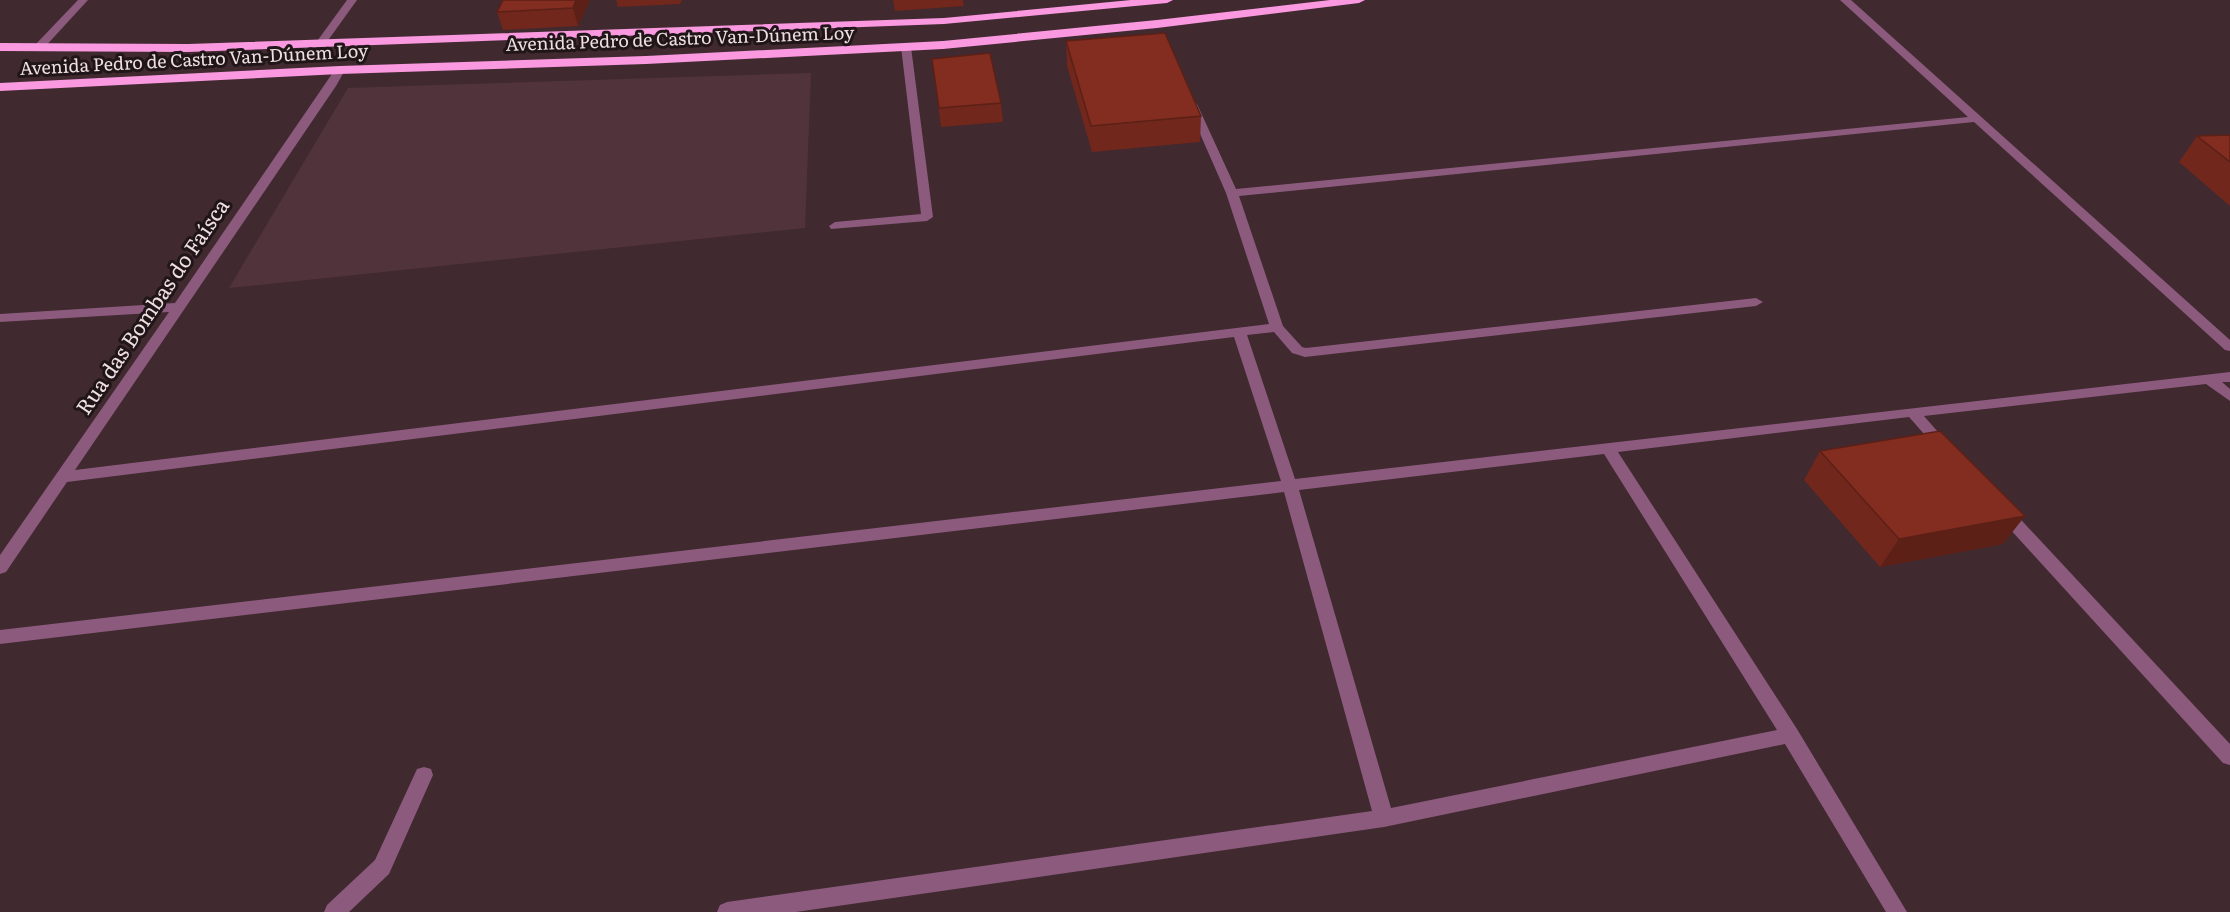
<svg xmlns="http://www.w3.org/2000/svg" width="2230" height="912" viewBox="0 0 2230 912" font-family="Literata,serif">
<rect width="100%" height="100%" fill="#40292f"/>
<!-- built -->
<path fill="#51343b" d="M 811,73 L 805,228 L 229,288 L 348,88 Z"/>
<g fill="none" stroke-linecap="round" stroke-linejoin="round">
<!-- lane -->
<path fill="#8b5a7d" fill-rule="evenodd" d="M 906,44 L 911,47 L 933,217 L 927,221 L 831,229 L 829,226 L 835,222 L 921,214 L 901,47 Z"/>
<!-- street -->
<g fill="#8b5a7d" fill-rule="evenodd">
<path d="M 78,0 L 88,0 L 43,49 L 35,49 L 35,45 Z"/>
<path d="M 347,0 L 357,0 L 324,46 L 316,46 L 315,44 Z"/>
<path d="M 1840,0 L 1851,0 L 2230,340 L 2230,351 L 2225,350 L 1974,122 L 1239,196 L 1283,326 L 1302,347 L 1306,348 L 1756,298 L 1763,302 L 1756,306 L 1305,357 L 1292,353 L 1274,332 L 1247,335 L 1295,479 L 2230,372 L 2230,382 L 2222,382 L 2230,389 L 2230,401 L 2206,384 L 1924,416 L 1952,448 L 1945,453 L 1940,452 L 1909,417 L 1618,452 L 1797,729 L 1907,912 L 1886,912 L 1785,744 L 1384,827 L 796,912 L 717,912 L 720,905 L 727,902 L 1372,811 L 1284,492 L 0,644 L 0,630 L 1281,481 L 1234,337 L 67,482 L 6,572 L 0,574 L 0,555 L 169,312 L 0,322 L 0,314 L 175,303 L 336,68 L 345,70 L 336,86 L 75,470 L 1269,324 L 1226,193 L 1187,104 L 1192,101 L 1197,104 L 1236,189 L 1968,117 ZM 1604,454 L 1777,730 L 1391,808 L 1299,490 Z"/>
<path d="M 2004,506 L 2010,508 L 2230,744 L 2230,765 L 2223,763 L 1998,516 L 1996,512 L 1998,508 Z"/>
<path d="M 424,767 L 431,769 L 433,775 L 389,874 L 349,912 L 324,912 L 327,905 L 375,860 L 417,769 Z"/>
</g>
<!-- highway -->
<g fill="#fa99e0" fill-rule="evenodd">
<path d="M 1131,0 L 1173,0 L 1167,3 L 944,24 L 188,52 L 0,51 L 0,43 L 188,44 L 944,18 Z"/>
<path d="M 1330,0 L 1365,0 L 1359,3 L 1157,28 L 943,49 L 646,64 L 340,74 L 0,91 L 0,83 L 340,66 L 646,56 L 943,41 L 1157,20 Z"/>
</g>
</g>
<!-- wall -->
<g fill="#71271c">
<path d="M 590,0 L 578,26 L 503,30 L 497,12 Z"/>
<path d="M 616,0 L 682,0 L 680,4 L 618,7 Z"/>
<path d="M 893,0 L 963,0 L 964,6 L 895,11 Z"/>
<path d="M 1066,41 L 1201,116 L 1200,142 L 1092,152 L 1067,66 Z"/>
<path d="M 932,59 L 1001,103 L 1003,122 L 941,127 Z"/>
<path d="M 2230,135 L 2230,206 L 2179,162 L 2197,136 Z"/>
<path d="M 1820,451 L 2003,544 L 1880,567 L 1804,480 Z"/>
</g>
<!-- shaded-wall -->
<g fill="#5c2016">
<path d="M 576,0 L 590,0 L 578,26 L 573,8 Z"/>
<path d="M 2025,516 L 2003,544 L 1880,567 L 1899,539 Z"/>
</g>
<!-- building -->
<g fill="#832d20" stroke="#5c2016" stroke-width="1.5">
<path d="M 503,0 L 576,0 L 573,8 L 497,12 Z"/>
<path d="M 1165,33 L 1201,116 L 1091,126 L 1066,41 Z"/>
<path d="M 990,53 L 1001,103 L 939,108 L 932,59 Z"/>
<path d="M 2230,135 L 2230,162 L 2197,136 Z"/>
<path d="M 1940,431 L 2025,516 L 1899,539 L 1820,451 Z"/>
</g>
<g text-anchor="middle" stroke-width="6" stroke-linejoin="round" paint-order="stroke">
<!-- far-street labels -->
<g font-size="18" fill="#efdfe2" stroke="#201518">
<text transform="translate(680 39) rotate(-2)" y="6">Avenida Pedro de Castro Van-Dúnem Loy</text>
<text transform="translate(194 60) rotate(-3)" y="6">Avenida Pedro de Castro Van-Dúnem Loy</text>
</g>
<!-- street labels -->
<g font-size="21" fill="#efdfe2" stroke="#201518">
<text transform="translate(153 307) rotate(-56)" y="7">Rua das Bombas do Faísca</text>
</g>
</g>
</svg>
